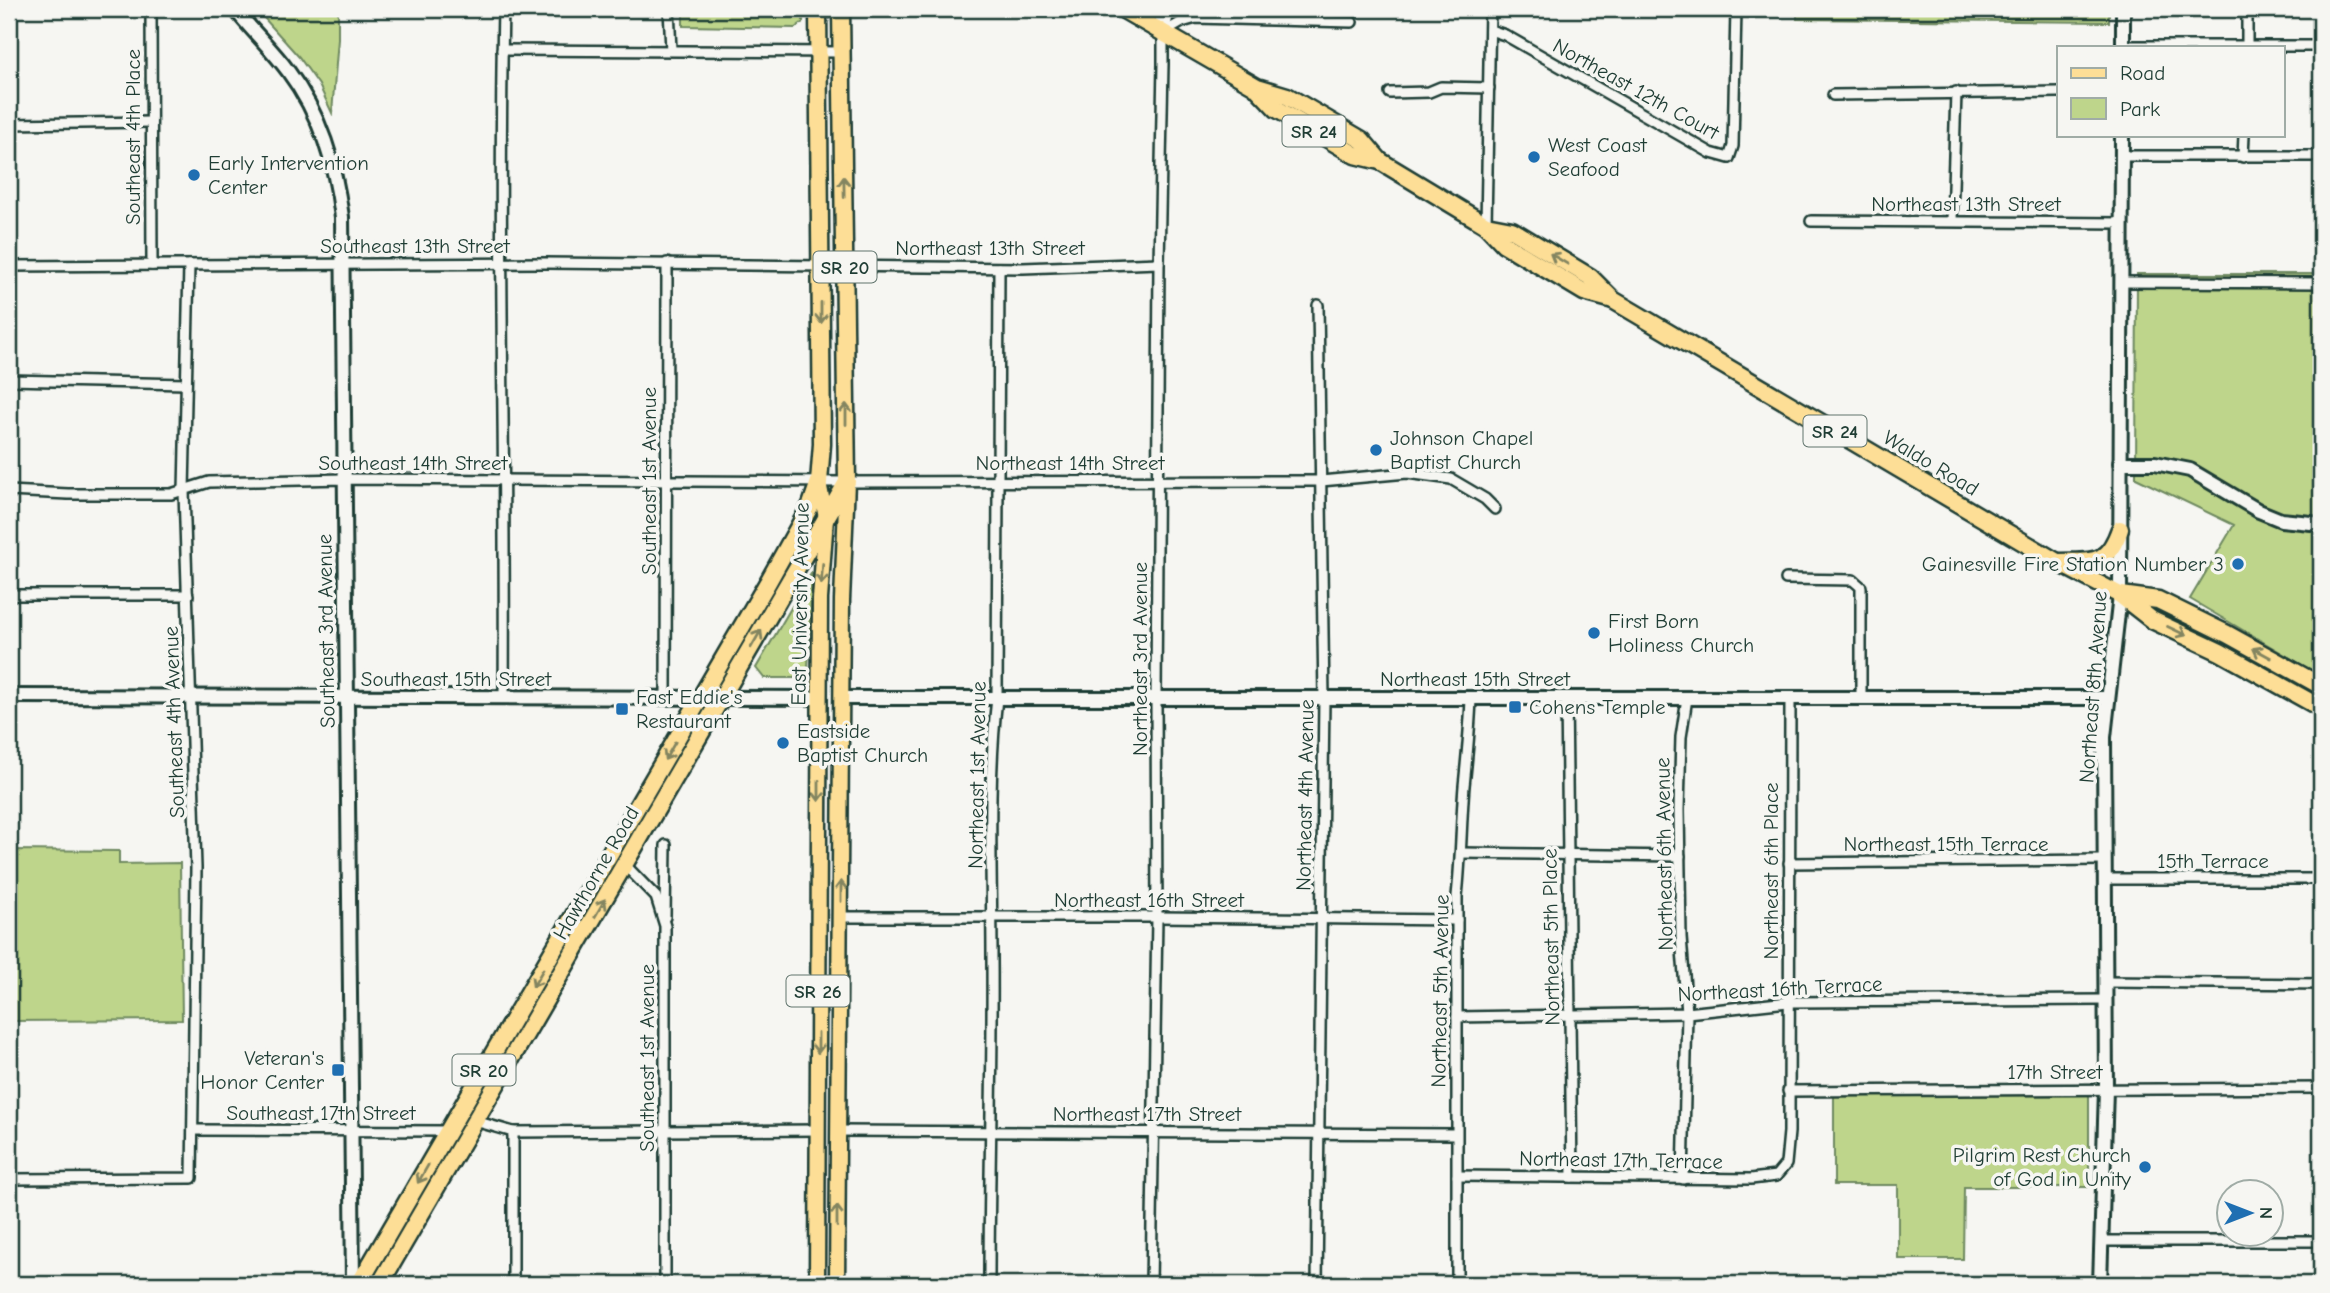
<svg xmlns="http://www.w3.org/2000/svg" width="2330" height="1293" viewBox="0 0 2330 1293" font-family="'Comic Neue',sans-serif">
<rect width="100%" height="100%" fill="#f6f6f2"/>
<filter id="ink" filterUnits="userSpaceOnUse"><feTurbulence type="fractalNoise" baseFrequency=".0143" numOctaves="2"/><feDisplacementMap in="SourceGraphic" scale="14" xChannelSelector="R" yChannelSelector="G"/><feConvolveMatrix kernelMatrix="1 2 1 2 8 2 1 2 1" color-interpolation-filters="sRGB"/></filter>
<g filter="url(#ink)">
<!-- green -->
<g fill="#bed58b" stroke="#6e8960" stroke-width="2">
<path d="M 256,9 L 338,9 L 338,39 L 332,113 L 319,85 L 299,57 Z"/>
<path d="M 683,9 L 803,9 L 803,22 L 795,28 L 683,26 Z"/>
<path d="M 1797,9 L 2109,9 L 2109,22 L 1797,19 Z"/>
<path d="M 2137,274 L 2321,274 L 2321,676 L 2190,599 L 2234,525 L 2136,478 Z"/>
<path d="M 812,572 L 808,670 L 798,678 L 764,678 L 756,668 Z"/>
<path d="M 9,850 L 119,851 L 119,864 L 180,863 L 182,1020 L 9,1021 Z"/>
<path d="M 1834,1093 L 2089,1094 L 2089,1187 L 1964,1187 L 1963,1259 L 1898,1259 L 1898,1185 L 1834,1185 Z"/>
</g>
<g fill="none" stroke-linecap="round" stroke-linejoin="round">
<!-- street casing -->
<g stroke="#1f3d34" stroke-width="14">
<g id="street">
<path d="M 151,9 L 152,265"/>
<path d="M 503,9 C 498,239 506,468 504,698"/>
<path d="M 669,9 L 671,50"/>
<path d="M 1490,30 L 1505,35 L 1711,153 L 1729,158 L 1733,146 L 1736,9"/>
<path d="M 1164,32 L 1170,9"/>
<path d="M 1163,33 L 1182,22 L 1196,18 L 1352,22"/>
<path d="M 2123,46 L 2321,46"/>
<path d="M 2247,47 L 2247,9"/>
<path d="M 502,50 L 842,52"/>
<path d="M 1390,93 L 1429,92 L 1441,87 L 1489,88"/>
<path d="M 1833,95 L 2059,92"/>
<path d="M 9,124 L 151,122"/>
<path d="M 2122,156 L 2321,156"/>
<path d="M 2243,157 L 2244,135"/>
<path d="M 1952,220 L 1956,92"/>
<path d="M 1811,221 L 2122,223"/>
<path d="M 1486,225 L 1490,9"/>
<path d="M 9,266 L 545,263 L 1023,268 L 1159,263"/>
<path d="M 2122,282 L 2321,283"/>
<path d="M 9,380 L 186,384"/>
<path d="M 9,491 L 68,494 L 171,494 L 209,482 L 344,479 L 847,482 L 1321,481 L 1407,473 L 1451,479 L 1485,499 L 1495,509"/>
<path d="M 1786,579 L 1853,580 L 1861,587 L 1861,698"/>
<path d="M 9,595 L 188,595"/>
<path d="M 666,698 L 667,263"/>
<path d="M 1566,698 L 1572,1177"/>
<path d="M 1462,853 L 1680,856"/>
<path d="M 623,863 L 656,897 L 665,926 L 665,1284"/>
<path d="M 1789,863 L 2104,860"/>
<path d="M 2104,879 L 2321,879"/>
<path d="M 665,917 L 666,845"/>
<path d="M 841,917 L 1157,917 L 1457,920"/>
<path d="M 2105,982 L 2321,984"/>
<path d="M 1457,1017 L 1687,1013 L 1788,1002 L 2105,1000"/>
<path d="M 1788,1091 L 2321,1088"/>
<path d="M 475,1121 L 513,1132 L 818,1130"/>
<path d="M 193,1130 L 448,1131"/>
<path d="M 838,1131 L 1456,1134"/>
<path d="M 513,1132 L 513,1284"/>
<path d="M 1457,1176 L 1751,1179 L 1776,1176 L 1786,1164 L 1789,1132 L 1790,698"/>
<path d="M 9,1179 L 192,1178 L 196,868 L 184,491 L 189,265"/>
<path d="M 1683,1179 L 1687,1013 L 1681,937 L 1679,810 L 1681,737 L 1687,698"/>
<path d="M 2101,1241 L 2321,1241"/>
<path d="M 989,1284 C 989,1176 993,1067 992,959 C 992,872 987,785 997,698 L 999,268"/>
<path d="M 1151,1284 L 1157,917 L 1156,698 L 1159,263 L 1163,64 L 1163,33 L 1158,9"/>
<path d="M 1317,1284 L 1324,698 L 1318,305"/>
<path d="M 1457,1284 L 1457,896 C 1461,860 1461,823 1464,786 C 1467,756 1470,728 1471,698"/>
</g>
</g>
<!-- secondary casing -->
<g stroke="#1f3d34" stroke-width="18">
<g id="secondary">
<path d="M 235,9 C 252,31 272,49 288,71 C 321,115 335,164 342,217 L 353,1284"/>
<path d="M 2123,47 L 2123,9"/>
<path d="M 2120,463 L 2155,463 L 2190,470 L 2259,511 L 2281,520 L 2321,524"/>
<path d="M 9,696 L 820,698"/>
<path d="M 842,698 L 2108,698"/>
<path d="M 2100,1284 L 2106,1089 L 2104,737 L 2120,595 L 2122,135"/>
</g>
</g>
<!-- primary casing -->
<g stroke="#1f3d34" stroke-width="19">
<g id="primary">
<path d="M 817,1284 L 820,599 L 826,518 L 819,482"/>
<path d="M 837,1284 L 842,600 L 847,482"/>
</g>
</g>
<!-- highway casing -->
<g stroke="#1f3d34" stroke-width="21">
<g id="highway">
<path d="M 1122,9 L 1257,87 L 1287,96 L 1362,140 L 1380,161 L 1486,225 L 1504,244 L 1584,292 L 1610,299"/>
<path d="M 1258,89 L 1277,109 L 1355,155 L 1380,161"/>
<path d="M 1486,225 L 1512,230 L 1590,277 L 1613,300 L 2057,562 L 2120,595 L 2152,620 L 2220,652 L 2321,708"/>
<path d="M 2059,562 C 2094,561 2107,566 2120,529"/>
<path d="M 2121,595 L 2158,600 L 2227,634 L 2321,686"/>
<path d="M 359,1284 L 768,582 L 811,505 L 819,482 L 822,444 L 818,9"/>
<path d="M 380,1284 L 847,482 L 841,9"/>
</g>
</g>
<!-- street -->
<use href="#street" stroke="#f6f6f2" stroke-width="9"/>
<!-- secondary -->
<use href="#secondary" stroke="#f6f6f2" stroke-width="12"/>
<!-- primary -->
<use href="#primary" stroke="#fdde96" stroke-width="14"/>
<!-- highway -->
<use href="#highway" stroke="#fdde96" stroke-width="16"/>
</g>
<!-- one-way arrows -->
<defs><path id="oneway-shaft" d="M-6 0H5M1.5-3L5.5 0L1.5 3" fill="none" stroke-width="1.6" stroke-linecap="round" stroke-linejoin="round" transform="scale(1.75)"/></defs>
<g stroke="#838560">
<use href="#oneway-shaft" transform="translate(844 187) rotate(-91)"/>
<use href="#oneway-shaft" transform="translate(1559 259) rotate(-149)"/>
<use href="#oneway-shaft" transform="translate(821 313) rotate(90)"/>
<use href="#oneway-shaft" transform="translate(846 414) rotate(-90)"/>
<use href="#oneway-shaft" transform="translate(822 574) rotate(94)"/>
<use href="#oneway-shaft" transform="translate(2177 631) rotate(25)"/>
<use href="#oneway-shaft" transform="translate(756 639) rotate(-60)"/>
<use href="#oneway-shaft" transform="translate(2262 653) rotate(-151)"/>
<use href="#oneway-shaft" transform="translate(670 751) rotate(120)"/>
<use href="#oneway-shaft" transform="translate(819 791) rotate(90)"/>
<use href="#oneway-shaft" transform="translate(841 891) rotate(-90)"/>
<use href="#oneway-shaft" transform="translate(600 908) rotate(-60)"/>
<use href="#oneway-shaft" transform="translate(538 978) rotate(120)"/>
<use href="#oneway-shaft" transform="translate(818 1043) rotate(90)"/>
<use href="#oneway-shaft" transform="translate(423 1174) rotate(120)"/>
<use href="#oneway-shaft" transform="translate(837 1216) rotate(-90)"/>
</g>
</g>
<!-- markers -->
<g fill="#1f6fb2" stroke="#f6f6f2" stroke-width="2.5">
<circle cx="1534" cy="157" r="7"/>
<circle cx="194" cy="175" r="7"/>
<circle cx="1376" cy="450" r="7"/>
<circle cx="2238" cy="564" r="7"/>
<circle cx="1594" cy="633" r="7"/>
<rect x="1508" y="700" width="14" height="14" rx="3.5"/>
<rect x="615" y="702" width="14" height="14" rx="3.5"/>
<circle cx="783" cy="743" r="7"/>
<rect x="331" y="1063" width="14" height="14" rx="3.5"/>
<circle cx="2145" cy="1167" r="7"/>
</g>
<g text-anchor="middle" stroke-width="7" stroke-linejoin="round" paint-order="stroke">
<!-- shield labels -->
<g fill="#f6f6f2" stroke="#60746d" stroke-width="2">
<rect x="1282.5" y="115.5" width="63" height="31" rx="5"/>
<rect x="813.5" y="251.5" width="63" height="31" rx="5"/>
<rect x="1803.5" y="415.5" width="63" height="31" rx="5"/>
<rect x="786.5" y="975.5" width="63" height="31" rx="5"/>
<rect x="452.5" y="1054.5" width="63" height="31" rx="5"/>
</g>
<g font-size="19" font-weight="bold" fill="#1f3d34">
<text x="1314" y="138">SR 24</text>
<text x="845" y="274">SR 20</text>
<text x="1835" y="438">SR 24</text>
<text x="818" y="998">SR 26</text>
<text x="484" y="1077">SR 20</text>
</g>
<!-- street labels -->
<g font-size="21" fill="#1f3d34" stroke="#f6f6f2">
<text transform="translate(1636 89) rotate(29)" y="7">Northeast 12th Court</text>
<text transform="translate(133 137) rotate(-90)" y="7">Southeast 4th Place</text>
<text x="1966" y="211">Northeast 13th Street</text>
<text x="415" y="253">Southeast 13th Street</text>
<text x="990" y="255">Northeast 13th Street</text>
<text x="413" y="470">Southeast 14th Street</text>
<text x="1070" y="470">Northeast 14th Street</text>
<text transform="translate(1931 463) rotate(31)" y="7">Waldo Road</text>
<text transform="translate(649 481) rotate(-90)" y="7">Southeast 1st Avenue</text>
<text transform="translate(800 604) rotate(-89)" y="7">East University Avenue</text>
<text transform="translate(326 631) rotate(-91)" y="7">Southeast 3rd Avenue</text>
<text transform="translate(1140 659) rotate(-90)" y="7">Northeast 3rd Avenue</text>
<text x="456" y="686">Southeast 15th Street</text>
<text x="1475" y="686">Northeast 15th Street</text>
<text transform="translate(2093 687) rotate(-86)" y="7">Northeast 8th Avenue</text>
<text transform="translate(174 722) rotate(-92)" y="7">Southeast 4th Avenue</text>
<text transform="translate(977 775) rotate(-89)" y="7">Northeast 1st Avenue</text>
<text transform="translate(1305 795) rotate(-89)" y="7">Northeast 4th Avenue</text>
<text x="1946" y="851">Northeast 15th Terrace</text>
<text transform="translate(1664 854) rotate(-91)" y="7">Northeast 6th Avenue</text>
<text x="2213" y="868">15th Terrace</text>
<text transform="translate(1771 871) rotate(-90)" y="7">Northeast 6th Place</text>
<text transform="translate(596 873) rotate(-60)" y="7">Hawthorne Road</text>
<text x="1149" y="907">Northeast 16th Street</text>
<text transform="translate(1551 937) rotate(-91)" y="7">Northeast 5th Place</text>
<text transform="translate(1780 989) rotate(-3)" y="7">Northeast 16th Terrace</text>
<text transform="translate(1440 991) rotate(-89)" y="7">Northeast 5th Avenue</text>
<text transform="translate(647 1058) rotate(-90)" y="7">Southeast 1st Avenue</text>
<text x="2055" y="1079">17th Street</text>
<text x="321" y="1120">Southeast 17th Street</text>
<text x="1147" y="1121">Northeast 17th Street</text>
<text transform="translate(1621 1160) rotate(1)" y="7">Northeast 17th Terrace</text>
</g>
<!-- poi labels -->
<g font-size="21" fill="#1f3d34" stroke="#f6f6f2" text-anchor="start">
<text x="1548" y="152">West Coast<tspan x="1548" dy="24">Seafood</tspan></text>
<text x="208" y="170">Early Intervention<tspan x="208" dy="24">Center</tspan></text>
<text x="1390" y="445">Johnson Chapel<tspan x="1390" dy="24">Baptist Church</tspan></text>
<text x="2224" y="571" text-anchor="end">Gainesville Fire Station Number 3</text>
<text x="1608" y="628">First Born<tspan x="1608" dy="24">Holiness Church</tspan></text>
<text x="636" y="704">Fast Eddie's<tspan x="636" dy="24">Restaurant</tspan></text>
<text x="1529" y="714">Cohens Temple</text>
<text x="797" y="738">Eastside<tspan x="797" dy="24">Baptist Church</tspan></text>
<text x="324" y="1065" text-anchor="end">Veteran's<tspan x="324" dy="24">Honor Center</tspan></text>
<text x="2131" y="1162" text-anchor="end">Pilgrim Rest Church<tspan x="2131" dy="24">of God in Unity</tspan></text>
</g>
</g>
<!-- margin -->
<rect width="2330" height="1293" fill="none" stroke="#f6f6f2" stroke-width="35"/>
<rect x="18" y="18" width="2295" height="1258" fill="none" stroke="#1f3d34" stroke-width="2.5" filter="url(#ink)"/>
<!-- legend -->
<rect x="2057" y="46" width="228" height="91" fill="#f6f6f2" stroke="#a0aca6" stroke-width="2"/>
<rect x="2071" y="68" width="35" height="10" fill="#fdde96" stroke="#a0aca6" stroke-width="2"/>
<text x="2120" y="80" font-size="21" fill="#1f3d34">Road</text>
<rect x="2071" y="98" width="35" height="21" fill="#bed58b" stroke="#a0aca6" stroke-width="2"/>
<text x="2120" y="116" font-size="21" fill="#1f3d34">Park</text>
<!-- north arrow -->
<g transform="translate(2250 1213) rotate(90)"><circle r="33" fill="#f6f6f2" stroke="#a0aca6" stroke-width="2"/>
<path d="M0-5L12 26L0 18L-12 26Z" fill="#1f6fb2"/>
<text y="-10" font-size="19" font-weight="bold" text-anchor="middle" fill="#1f3d34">N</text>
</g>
</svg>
